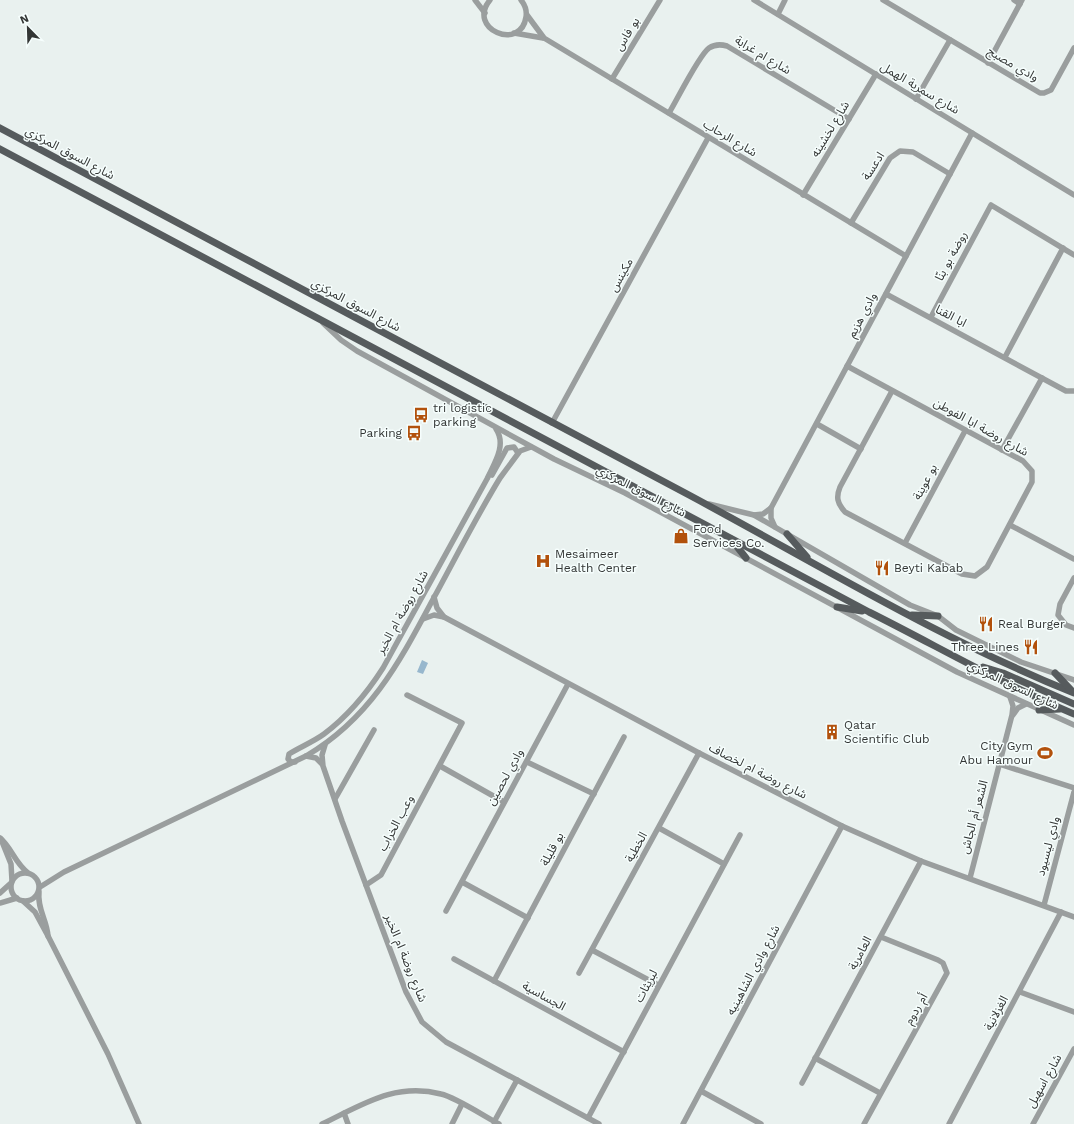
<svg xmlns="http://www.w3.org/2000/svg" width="1074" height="1124" viewBox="0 0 1074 1124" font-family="'Work Sans','Noto Sans Arabic',sans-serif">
<rect width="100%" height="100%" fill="#e9f1ef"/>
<!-- water -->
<path fill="#97b7cd" d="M 422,660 L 428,663 L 423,674 L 417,672 Z"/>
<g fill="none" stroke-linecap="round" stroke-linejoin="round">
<!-- minor -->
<g stroke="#9a9e9e" stroke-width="5.5">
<path d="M 475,0 L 485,13"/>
<path d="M 490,0 C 466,29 521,52 526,17 C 527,11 525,5 521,0"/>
<path d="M 754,0 L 1074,195"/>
<path d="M 883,0 L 1040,93 L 1044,93 L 1051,90 L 1074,48"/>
<path d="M 1014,0 L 1020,4"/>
<path d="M 778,14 L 785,0"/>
<path d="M 527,15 L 544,38 L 906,256"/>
<path d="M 514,33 L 543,38"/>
<path d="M 988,63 L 1022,0"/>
<path d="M 612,79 L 660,0"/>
<path d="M 916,99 L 950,40"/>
<path d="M 669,113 C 677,100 699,55 709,48 C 715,44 720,44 727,46 L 849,119"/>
<path d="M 803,195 L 876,74"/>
<path d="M 851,223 L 890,158 L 900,151 L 913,152 L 950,174"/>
<path d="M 886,294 L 1066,391 L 1074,391"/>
<path d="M 931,317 L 991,205 L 1074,255"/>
<path d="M 323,323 L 341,340 L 357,351 L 554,459 L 625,493 L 957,672 L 1074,725"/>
<path d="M 1005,357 L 1063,248"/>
<path d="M 847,366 L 1023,461 L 1032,471 L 1032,482 L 987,567 L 975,576 L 962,574 L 845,512 C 837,503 836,497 840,487 L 892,391"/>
<path d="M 552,423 L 708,138"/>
<path d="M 817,424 L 861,449"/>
<path d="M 1002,450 L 1042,378"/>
<path d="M 492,475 L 507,448 L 514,447 L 518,453"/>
<path d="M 709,504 L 754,515 L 910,605 L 938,616 L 956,630 L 1021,662 L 1074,680"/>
<path d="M 771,508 L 771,518 L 775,527"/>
<path d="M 754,515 L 763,514 L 771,508 L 972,133"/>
<path d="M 1010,525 L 1074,559"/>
<path d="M 905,543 L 965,431"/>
<path d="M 1074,578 L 1060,604 L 1058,615 L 1066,625 L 1074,628"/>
<path d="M 434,597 L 437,608 L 444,617 L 699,753 L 842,826 L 921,861 L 1074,917"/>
<path d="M 423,619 L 434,615 L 444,617"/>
<path d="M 1013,715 L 1018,708 L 1026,704"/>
<path d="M 325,745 L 322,755 L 323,766 L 342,821 L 406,992 L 422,1022 L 446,1042 L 599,1124"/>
<path d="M 306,756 L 316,758 L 322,764"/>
<path d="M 295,762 L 291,762 L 288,759 L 289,754 C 300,747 313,742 324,734 C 348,716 367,693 383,668 L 487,479 C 494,464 507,445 496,429"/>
<path d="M 527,762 L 594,794"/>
<path d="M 999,764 L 1074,788"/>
<path d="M 440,766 L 504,802"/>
<path d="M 335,799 L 374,730"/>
<path d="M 659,828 L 724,864"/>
<path d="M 0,838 C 11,847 15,863 28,873"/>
<path d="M 1,839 L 11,864 L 12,881"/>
<circle cx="25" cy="887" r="14"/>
<path d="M 970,878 L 1012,715 L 1013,706 L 1010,697"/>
<path d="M 462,882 L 528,918"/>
<path d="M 366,885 L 381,875 L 462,723 L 407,695"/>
<path d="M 40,887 L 64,872 L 306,756 C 369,719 398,665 431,603 C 454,561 475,519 500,478 L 520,451 L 531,447"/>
<path d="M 39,892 C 37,909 47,920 48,936"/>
<path d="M 0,893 L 11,883"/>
<path d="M 23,901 L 35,912 L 48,936 L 108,1054 L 139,1124"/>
<path d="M 0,903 L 17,898"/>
<path d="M 1044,905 L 1074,792"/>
<path d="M 446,911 L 568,684"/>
<path d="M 592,950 L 658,985"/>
<path d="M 454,959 L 624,1052"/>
<path d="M 579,973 L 699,753"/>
<path d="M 494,981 L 624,737"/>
<path d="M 1020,992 L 1074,1012"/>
<path d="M 815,1058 L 880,1093"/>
<path d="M 802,1083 L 921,861"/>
<path d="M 701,1091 L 761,1124"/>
<path d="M 344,1113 L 348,1124"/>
<path d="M 588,1118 L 740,835"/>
<path d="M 494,1122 L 517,1080"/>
<path d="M 322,1124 C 362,1105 395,1082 441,1094 C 455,1097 484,1116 499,1124"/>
<path d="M 452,1124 L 462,1104"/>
<path d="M 683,1124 L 842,826"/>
<path d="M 864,1124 L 947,973 L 943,963 L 938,960 L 881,937"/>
<path d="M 949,1124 L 1061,912"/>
<path d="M 1033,1124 L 1074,1049"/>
</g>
<!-- major -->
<g stroke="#565b5d" stroke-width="7">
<path d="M 0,128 C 230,251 459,373 689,495 C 816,563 940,639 1074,693"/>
<path d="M 0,149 L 869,612 C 937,646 1004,685 1074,714"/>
<path d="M 787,534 L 807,557"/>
<path d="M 731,539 L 746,558"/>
<path d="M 837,607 L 862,611"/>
<path d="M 912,615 L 938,616"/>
<path d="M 983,667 L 1003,673 L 1074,704"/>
<path d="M 1055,673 L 1072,691"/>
<path d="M 1039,710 L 1060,709"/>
</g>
</g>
<!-- icons -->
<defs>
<g id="bus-bare" transform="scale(1.2)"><path d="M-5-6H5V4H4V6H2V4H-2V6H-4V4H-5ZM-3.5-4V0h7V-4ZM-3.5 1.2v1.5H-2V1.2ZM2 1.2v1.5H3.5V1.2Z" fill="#b2510c" stroke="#f6fefd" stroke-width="2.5" paint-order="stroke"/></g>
<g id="shop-bare" transform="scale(1.2)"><path d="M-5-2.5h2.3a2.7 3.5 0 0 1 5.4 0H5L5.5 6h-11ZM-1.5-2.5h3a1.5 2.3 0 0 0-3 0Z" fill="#b2510c" stroke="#f6fefd" stroke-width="2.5" paint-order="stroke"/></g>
<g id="hospital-bare" transform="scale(1.2)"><path d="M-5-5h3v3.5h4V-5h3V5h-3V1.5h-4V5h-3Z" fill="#b2510c" stroke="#f6fefd" stroke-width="2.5" paint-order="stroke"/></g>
<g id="restaurant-bare" transform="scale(1.2)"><path d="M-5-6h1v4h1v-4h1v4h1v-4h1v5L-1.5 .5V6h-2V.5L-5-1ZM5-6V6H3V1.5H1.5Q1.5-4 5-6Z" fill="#b2510c" stroke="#f6fefd" stroke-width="2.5" paint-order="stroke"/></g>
<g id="building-bare" transform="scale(1.2)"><path d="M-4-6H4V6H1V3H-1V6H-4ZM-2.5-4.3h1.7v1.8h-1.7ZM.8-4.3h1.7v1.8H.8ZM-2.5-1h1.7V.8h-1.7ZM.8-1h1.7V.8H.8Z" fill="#b2510c" stroke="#f6fefd" stroke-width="2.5" paint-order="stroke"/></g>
<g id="stadium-bare" transform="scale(1.2)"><path d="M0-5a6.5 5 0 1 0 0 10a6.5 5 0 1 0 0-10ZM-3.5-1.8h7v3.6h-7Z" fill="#b2510c" stroke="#f6fefd" stroke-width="2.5" paint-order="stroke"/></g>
</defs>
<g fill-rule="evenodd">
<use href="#bus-bare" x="421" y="415"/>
<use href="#bus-bare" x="414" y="433"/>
<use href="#shop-bare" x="681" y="536"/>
<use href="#hospital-bare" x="543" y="561"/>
<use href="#restaurant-bare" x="882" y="568"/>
<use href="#restaurant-bare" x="986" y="624"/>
<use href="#restaurant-bare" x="1031" y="647"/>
<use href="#building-bare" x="832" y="732"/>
<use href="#stadium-bare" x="1045" y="753"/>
</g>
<g text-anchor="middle" stroke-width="3" stroke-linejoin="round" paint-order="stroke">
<!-- street labels -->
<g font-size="12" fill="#333635" stroke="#f6fefd">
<text transform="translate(627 34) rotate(-59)" y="4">بو فاس</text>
<text transform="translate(763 55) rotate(31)" y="4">شارع ام غرابة</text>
<text transform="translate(1013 64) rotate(30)" y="4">وادي مصبح</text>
<text transform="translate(920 88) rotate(31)" y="4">شارع سمرية الهمل</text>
<text transform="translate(830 129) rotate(-59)" y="4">شارع لخشينه</text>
<text transform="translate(730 138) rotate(31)" y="4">شارع الرحاب</text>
<text transform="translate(70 153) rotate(28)" y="4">شارع السوق المركزي</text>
<text transform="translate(873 166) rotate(-57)" y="4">ادعسة</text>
<text transform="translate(951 256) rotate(-62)" y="4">روضة بو بنّا</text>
<text transform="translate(621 275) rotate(-61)" y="4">مكينس</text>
<text transform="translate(356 305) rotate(28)" y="4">شارع السوق المركزي</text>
<text transform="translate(862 315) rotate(-62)" y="4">وادي هزيم</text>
<text transform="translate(951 316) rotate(28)" y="4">ابا القنا</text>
<text transform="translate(981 427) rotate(29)" y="4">شارع روضة ابا الفوطن</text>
<text transform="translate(925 482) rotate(-62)" y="4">بو عوينة</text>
<text transform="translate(641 491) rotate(27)" y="4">شارع السوق المركزي</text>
<text transform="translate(402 612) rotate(-61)" y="4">شارع روضة ام الخير</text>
<text transform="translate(1013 685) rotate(25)" y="4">شارع السوق المركزي</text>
<text transform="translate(758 771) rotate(27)" y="4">شارع روضة ام لخصاف</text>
<text transform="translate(505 777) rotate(-61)" y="4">وادي لحصين</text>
<text transform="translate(974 817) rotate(-75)" y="4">الشعر أم الجاش</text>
<text transform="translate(396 823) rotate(-62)" y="4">وعب الخراب</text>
<text transform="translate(1048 846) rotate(-75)" y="4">وادي ليسيود</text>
<text transform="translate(636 847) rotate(-61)" y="4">الخطية</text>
<text transform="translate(552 849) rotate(-62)" y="4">بو قليلة</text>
<text transform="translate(860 953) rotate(-62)" y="4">العامرية</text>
<text transform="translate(406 958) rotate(68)" y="4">شارع روضة ام الخير</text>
<text transform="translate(753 970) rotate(-62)" y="4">شارع وادي الشاهينيه</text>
<text transform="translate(646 986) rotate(-62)" y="4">لبريثات</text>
<text transform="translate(544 996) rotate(29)" y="4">الجساسية</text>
<text transform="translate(916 1009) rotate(-60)" y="4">أم ردوم</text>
<text transform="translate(996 1013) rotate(-62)" y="4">الغزلانية</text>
<text transform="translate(1044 1081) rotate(-61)" y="4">شارع اسهيل</text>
</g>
<!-- poi labels -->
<g font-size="12" fill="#333635" stroke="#f6fefd" text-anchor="start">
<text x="433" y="412">tri logistic<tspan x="433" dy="14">parking</tspan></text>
<text x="402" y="437" text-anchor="end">Parking</text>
<text x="693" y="533">Food<tspan x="693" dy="14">Services Co.</tspan></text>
<text x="555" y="558">Mesaimeer<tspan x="555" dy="14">Health Center</tspan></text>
<text x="894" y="572">Beyti Kabab</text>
<text x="998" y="628">Real Burger</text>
<text x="1019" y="651" text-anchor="end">Three Lines</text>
<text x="844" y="729">Qatar<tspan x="844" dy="14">Scientific Club</tspan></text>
<text x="1033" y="750" text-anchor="end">City Gym<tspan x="1033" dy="14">Abu Hamour</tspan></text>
</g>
</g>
<!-- north arrow -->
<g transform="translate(28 28) rotate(337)" stroke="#f6fefd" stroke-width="3" paint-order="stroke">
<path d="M0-3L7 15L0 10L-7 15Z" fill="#333635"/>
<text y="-6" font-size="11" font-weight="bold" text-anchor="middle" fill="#333635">N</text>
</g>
</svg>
